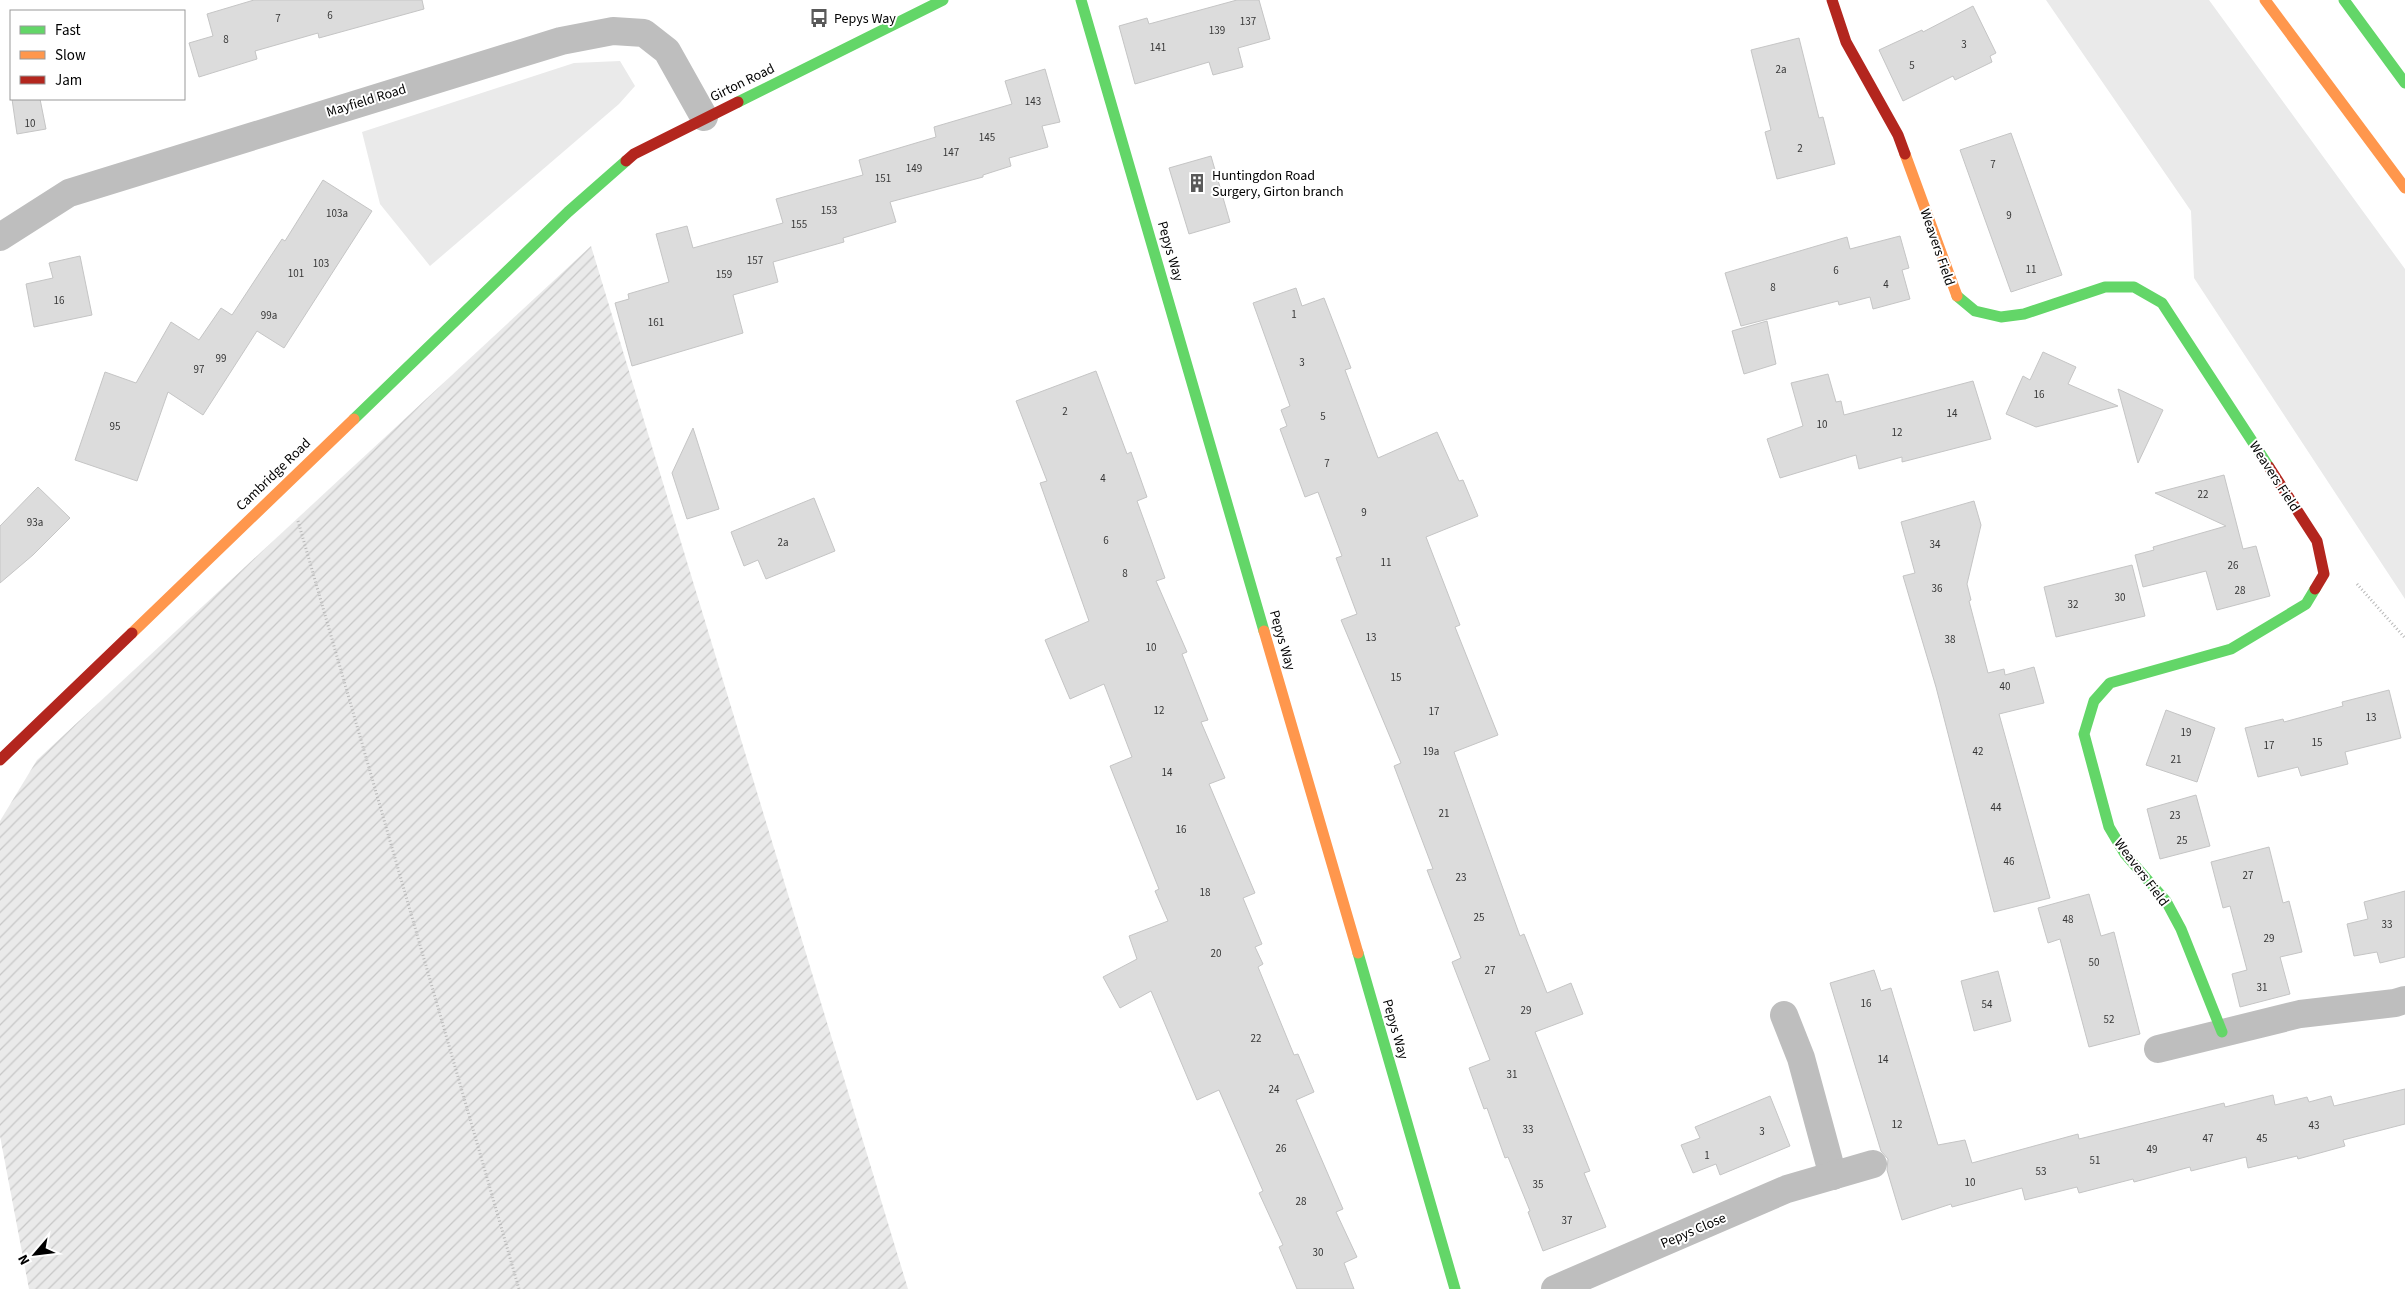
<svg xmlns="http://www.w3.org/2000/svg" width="2405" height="1289" viewBox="0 0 2405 1289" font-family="'Source Sans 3',sans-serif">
<defs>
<pattern id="garden-furrows" width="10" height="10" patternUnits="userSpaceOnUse" patternTransform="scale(1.25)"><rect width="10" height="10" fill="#eaeaea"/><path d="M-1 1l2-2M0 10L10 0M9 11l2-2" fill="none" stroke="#c7c7c7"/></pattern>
</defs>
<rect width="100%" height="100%" fill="#fff"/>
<!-- green -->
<g fill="#eaeaea">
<path d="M 2046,0 L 2209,0 L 2405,269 L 2405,599 L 2194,278 L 2191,211 Z"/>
<path d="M 620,61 L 635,86 L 619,104 L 430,266 L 380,204 L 362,132 L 574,63 Z"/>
</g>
<!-- garden -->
<path fill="url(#garden-furrows)" d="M 591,246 L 908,1289 L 29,1289 L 0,1136 L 0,821 L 37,760 Z"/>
<!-- building -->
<g fill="#dcdcdc" stroke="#c5c5c5">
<path d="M 254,0 L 422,0 L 424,9 L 319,38 L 318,33 L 255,51 L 257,59 L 199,77 L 189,43 L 213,36 L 207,14 Z"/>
<path d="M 1237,0 L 1259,0 L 1270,39 L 1238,48 L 1243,67 L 1213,75 L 1209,62 L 1135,84 L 1119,26 L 1147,18 L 1149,24 Z"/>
<path d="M 1973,6 L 1996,53 L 1990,56 L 1992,62 L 1955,80 L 1953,76 L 1903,101 L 1879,50 L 1922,30 L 1923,32 Z"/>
<path d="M 1799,38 L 1819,118 L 1823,117 L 1835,164 L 1777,179 L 1765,132 L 1771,130 L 1751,50 Z"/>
<path d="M 1045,69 L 1060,122 L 1042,126 L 1048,147 L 1009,158 L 1011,166 L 983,175 L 983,177 L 890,202 L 896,222 L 843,238 L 844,242 L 773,262 L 778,282 L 733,295 L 743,333 L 632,366 L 615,303 L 629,299 L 628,294 L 669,282 L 656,234 L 687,226 L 693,248 L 783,223 L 776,199 L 863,175 L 859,160 L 936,137 L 934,127 L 1012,104 L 1005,81 Z"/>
<path d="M 12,99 L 40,99 L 46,129 L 17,134 Z"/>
<path d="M 2011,133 L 2062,275 L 2011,292 L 1960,150 Z"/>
<path d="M 1211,156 L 1230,222 L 1189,234 L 1169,168 Z"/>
<path d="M 323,180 L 372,211 L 284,348 L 257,331 L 203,415 L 168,392 L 137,481 L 75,460 L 105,372 L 136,383 L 171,322 L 199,340 L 221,308 L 232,315 L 282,239 L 285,241 Z"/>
<path d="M 1900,236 L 1909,268 L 1902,270 L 1910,299 L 1873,309 L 1870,297 L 1839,305 L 1838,301 L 1741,326 L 1725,273 L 1847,237 L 1850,249 Z"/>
<path d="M 80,256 L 92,315 L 34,327 L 26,284 L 53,278 L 49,263 Z"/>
<path d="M 1296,288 L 1302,306 L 1324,298 L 1351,368 L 1345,370 L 1378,458 L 1437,432 L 1459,481 L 1463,480 L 1478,516 L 1426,537 L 1460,625 L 1455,627 L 1498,735 L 1454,752 L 1520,936 L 1524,934 L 1547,993 L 1571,983 L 1583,1014 L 1535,1032 L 1590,1171 L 1584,1173 L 1606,1227 L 1543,1251 L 1528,1212 L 1530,1211 L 1508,1157 L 1505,1158 L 1487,1108 L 1484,1109 L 1469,1068 L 1490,1060 L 1452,962 L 1461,958 L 1427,870 L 1433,869 L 1394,766 L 1401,763 L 1341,620 L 1357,614 L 1336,558 L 1342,556 L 1318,492 L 1305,497 L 1280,429 L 1287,426 L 1281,410 L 1290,406 L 1253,303 Z"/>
<path d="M 1767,321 L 1776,364 L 1744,374 L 1732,331 Z"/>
<path d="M 2043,352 L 2076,367 L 2068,384 L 2118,406 L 2036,427 L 2006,414 L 2023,376 L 2030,380 Z"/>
<path d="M 1096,371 L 1127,454 L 1131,452 L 1147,497 L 1137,501 L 1165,578 L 1156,581 L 1187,652 L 1182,654 L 1208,720 L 1201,722 L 1225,778 L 1209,784 L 1255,893 L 1243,898 L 1262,944 L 1255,947 L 1263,964 L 1258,967 L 1294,1055 L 1298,1054 L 1314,1092 L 1296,1100 L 1343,1209 L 1336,1212 L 1357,1257 L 1344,1263 L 1354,1289 L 1297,1289 L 1279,1247 L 1283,1245 L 1259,1193 L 1263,1191 L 1219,1090 L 1197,1100 L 1151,991 L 1120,1008 L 1103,977 L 1137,959 L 1129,936 L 1168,921 L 1155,891 L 1159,889 L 1110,766 L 1132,757 L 1104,684 L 1070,699 L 1045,640 L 1089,621 L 1040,483 L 1047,481 L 1016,401 Z"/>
<path d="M 1828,374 L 1836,402 L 1841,401 L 1844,415 L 1973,381 L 1991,439 L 1902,462 L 1902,457 L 1859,469 L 1856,455 L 1780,478 L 1767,439 L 1803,426 L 1791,383 Z"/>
<path d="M 2118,389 L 2163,410 L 2138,463 Z"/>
<path d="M 693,428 L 719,509 L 687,519 L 672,473 Z"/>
<path d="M 2224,475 L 2243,549 L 2256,546 L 2270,596 L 2217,610 L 2206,571 L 2143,587 L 2135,555 L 2154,550 L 2153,547 L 2226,526 L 2155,493 Z"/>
<path d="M 38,487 L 70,518 L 33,555 L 0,583 L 0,526 Z"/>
<path d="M 814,498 L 835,551 L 766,579 L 758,560 L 744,566 L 731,532 Z"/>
<path d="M 1974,501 L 1981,525 L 1967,584 L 1971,600 L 1969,601 L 1988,673 L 2004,669 L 2005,675 L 2034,667 L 2044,703 L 1999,714 L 2050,898 L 1994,912 L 1936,687 L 1903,576 L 1915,573 L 1901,522 Z"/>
<path d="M 2132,565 L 2145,616 L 2056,637 L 2044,587 Z"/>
<path d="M 2389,690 L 2401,738 L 2345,752 L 2348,764 L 2301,776 L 2298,767 L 2258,777 L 2245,728 L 2283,719 L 2284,722 L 2343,706 L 2342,702 Z"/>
<path d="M 2166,710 L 2215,728 L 2197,782 L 2146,765 Z"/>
<path d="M 2196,795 L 2210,846 L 2160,859 L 2147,809 Z"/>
<path d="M 2269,847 L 2283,903 L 2289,901 L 2302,952 L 2280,957 L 2290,994 L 2240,1007 L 2232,974 L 2247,970 L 2230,906 L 2223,908 L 2211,862 Z"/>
<path d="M 2405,891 L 2405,957 L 2380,963 L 2377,952 L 2354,956 L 2347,924 L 2368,919 L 2364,902 Z"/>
<path d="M 2089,894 L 2101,936 L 2114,932 L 2140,1034 L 2089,1047 L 2060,939 L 2048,943 L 2038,908 Z"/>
<path d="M 1874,970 L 1881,991 L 1891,988 L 1938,1145 L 1965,1140 L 1972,1163 L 2078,1134 L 2079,1139 L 2224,1103 L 2225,1107 L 2273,1095 L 2275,1105 L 2307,1097 L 2309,1102 L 2331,1096 L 2334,1106 L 2405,1089 L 2405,1124 L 2343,1140 L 2345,1146 L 2298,1159 L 2297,1156 L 2248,1168 L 2246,1157 L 2191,1171 L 2190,1167 L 2134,1182 L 2133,1179 L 2079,1193 L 2077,1187 L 2025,1200 L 2022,1188 L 1952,1207 L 1951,1204 L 1902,1220 L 1887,1170 L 1888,1159 L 1881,1151 L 1830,983 Z"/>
<path d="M 1998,971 L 2011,1021 L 1974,1031 L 1961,981 Z"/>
<path d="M 1770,1096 L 1790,1146 L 1720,1175 L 1716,1164 L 1693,1173 L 1681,1145 L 1700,1138 L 1695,1127 Z"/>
</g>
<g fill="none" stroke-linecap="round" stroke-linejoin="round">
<!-- path -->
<g stroke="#b8b8b8" stroke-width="3" stroke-dasharray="1 2.5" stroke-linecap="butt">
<path d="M 298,521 L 519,1289"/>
<path d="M 2357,584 L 2405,638"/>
</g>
<!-- street -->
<g stroke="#bebebe" stroke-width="28">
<path d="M 0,237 L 69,193 L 561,41 L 613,31 L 644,33 L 667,51 L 704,117"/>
<path d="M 1784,1015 L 1801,1058 L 1833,1176"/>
<path d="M 2158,1049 L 2300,1014 L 2395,1003 L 2405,1000"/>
<path d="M 1555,1289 L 1787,1189 L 1873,1164"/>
</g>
<!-- fast -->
<g stroke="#63d668" stroke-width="11">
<path d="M 1081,0 L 1264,631"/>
<path d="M 2344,0 L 2405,83"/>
<path d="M 738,102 L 943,0"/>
<path d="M 1957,296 L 1975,311 L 2001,317 L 2024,314 L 2105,287 L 2134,287 L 2162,303 L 2269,467"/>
<path d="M 354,419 L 568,212 L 626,161"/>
<path d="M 1358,953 L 1455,1289"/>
<path d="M 2222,1032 L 2181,929 L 2166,901 L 2125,854 L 2109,827 L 2084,734 L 2094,701 L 2110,683 L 2231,649 L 2306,604 L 2315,589"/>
</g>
<!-- slow -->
<g stroke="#ff974d" stroke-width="11">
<path d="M 2265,0 L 2405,188"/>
<path d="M 1905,154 L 1957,296"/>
<path d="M 1264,631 L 1358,953"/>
<path d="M 132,633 L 354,419"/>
</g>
<!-- jam -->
<g stroke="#b3261e" stroke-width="11">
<path d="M 1832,0 L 1846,42 L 1898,135 L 1905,154"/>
<path d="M 626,161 L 634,154 L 738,102"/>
<path d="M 2269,467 L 2317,541 L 2324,574 L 2315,589"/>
<path d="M 0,760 L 132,633"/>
</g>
</g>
<!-- icons -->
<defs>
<g id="bus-bare" transform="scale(1.5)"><path d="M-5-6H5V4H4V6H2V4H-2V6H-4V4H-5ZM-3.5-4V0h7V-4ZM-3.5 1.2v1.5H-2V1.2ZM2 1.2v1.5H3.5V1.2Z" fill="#595959" stroke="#fff" stroke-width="2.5" paint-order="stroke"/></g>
<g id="building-bare" transform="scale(1.5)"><path d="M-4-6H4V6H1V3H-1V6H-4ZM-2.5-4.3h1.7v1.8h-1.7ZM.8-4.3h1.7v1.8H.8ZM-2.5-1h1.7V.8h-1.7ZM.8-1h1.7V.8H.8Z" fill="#595959" stroke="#fff" stroke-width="2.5" paint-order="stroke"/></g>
</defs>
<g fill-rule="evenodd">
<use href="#bus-bare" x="819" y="18"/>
<use href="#building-bare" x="1197" y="183"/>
</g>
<g text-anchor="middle" stroke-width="4" stroke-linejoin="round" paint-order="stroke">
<!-- number labels -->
<g font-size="11" fill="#373737">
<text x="330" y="19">6</text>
<text x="278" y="22">7</text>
<text x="1248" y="25">137</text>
<text x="1217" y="34">139</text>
<text x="226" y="43">8</text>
<text x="1964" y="48">3</text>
<text x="1158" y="51">141</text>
<text x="1912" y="69">5</text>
<text x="1781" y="73">2a</text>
<text x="1033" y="105">143</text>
<text x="30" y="127">10</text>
<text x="987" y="141">145</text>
<text x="1800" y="152">2</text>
<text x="951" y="156">147</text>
<text x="1993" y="168">7</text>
<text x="914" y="172">149</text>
<text x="883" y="182">151</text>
<text x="829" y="214">153</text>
<text x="337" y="217">103a</text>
<text x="2009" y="219">9</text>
<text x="799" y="228">155</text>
<text x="755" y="264">157</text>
<text x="321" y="267">103</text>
<text x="2031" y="273">11</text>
<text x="1836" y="274">6</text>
<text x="296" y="277">101</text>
<text x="724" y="278">159</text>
<text x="1886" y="288">4</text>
<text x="1773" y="291">8</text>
<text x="59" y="304">16</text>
<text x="1294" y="318">1</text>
<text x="269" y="319">99a</text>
<text x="656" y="326">161</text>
<text x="221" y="362">99</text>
<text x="1302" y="366">3</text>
<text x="199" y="373">97</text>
<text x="2039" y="398">16</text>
<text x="1065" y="415">2</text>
<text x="1952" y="417">14</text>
<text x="1323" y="420">5</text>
<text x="1822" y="428">10</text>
<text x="115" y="430">95</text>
<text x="1897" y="436">12</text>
<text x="1327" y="467">7</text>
<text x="1103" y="482">4</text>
<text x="2203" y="498">22</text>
<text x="1364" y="516">9</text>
<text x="35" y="526">93a</text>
<text x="1106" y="544">6</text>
<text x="783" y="546">2a</text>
<text x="1935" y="548">34</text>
<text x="1386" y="566">11</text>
<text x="2233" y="569">26</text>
<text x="1125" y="577">8</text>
<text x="1937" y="592">36</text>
<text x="2240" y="594">28</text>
<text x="2120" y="601">30</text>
<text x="2073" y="608">32</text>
<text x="1371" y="641">13</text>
<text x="1950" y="643">38</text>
<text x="1151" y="651">10</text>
<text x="1396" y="681">15</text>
<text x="2005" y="690">40</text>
<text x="1159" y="714">12</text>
<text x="1434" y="715">17</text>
<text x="2371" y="721">13</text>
<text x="2186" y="736">19</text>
<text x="2317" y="746">15</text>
<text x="2269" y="749">17</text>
<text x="1431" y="755">19a</text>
<text x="1978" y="755">42</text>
<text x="2176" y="763">21</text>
<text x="1167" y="776">14</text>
<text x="1996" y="811">44</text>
<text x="1444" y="817">21</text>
<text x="2175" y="819">23</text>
<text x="1181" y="833">16</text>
<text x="2182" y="844">25</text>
<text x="2009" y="865">46</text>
<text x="2248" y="879">27</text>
<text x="1461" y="881">23</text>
<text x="1205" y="896">18</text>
<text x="1479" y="921">25</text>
<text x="2068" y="923">48</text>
<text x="2387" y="928">33</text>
<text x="2269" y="942">29</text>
<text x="1216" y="957">20</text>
<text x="2094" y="966">50</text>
<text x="1490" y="974">27</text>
<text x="2262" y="991">31</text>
<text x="1866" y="1007">16</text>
<text x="1987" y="1008">54</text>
<text x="1526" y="1014">29</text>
<text x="2109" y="1023">52</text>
<text x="1256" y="1042">22</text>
<text x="1883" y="1063">14</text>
<text x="1512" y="1078">31</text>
<text x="1274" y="1093">24</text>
<text x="1897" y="1128">12</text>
<text x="2314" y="1129">43</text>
<text x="1528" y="1133">33</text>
<text x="1762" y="1135">3</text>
<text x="2208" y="1142">47</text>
<text x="2262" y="1142">45</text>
<text x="1281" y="1152">26</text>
<text x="2152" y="1153">49</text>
<text x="1707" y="1159">1</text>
<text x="2095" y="1164">51</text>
<text x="2041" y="1175">53</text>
<text x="1970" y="1186">10</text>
<text x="1538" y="1188">35</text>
<text x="1301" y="1205">28</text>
<text x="1567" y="1224">37</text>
<text x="1318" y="1256">30</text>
</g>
<!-- poi labels -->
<g font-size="14" fill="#000" stroke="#fff" text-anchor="start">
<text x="834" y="23">Pepys Way</text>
<text x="1212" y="180">Huntingdon Road<tspan x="1212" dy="16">Surgery, Girton branch</tspan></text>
</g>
<!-- street labels -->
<g font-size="14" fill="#000" stroke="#fff">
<text transform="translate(742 82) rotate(-26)" y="5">Girton Road</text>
<text transform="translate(366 100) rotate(-17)" y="5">Mayfield Road</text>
<text transform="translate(1938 247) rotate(71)" y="5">Weavers Field</text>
<text transform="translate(1171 251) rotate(74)" y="5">Pepys Way</text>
<text transform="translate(273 474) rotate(-44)" y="5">Cambridge Road</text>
<text transform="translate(2275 476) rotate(57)" y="5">Weavers Field</text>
<text transform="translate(1283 640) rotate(74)" y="5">Pepys Way</text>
<text transform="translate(2142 872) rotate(53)" y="5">Weavers Field</text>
<text transform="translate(1396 1029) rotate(74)" y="5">Pepys Way</text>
<text transform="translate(1693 1230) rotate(-23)" y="5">Pepys Close</text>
</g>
</g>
<!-- legend -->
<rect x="10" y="10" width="175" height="90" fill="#ffffff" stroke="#999999"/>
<rect x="20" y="26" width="25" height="8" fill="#63d668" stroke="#999999"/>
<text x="55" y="35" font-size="15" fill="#000000">Fast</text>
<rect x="20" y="51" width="25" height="8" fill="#ff974d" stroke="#999999"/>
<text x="55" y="60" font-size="15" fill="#000000">Slow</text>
<rect x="20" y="76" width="25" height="8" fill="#b3261e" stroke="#999999"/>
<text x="55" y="85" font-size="15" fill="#000000">Jam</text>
<!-- north arrow -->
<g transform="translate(35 1254) rotate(242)" stroke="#ffffff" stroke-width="4" paint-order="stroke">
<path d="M0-4L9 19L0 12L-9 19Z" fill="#000000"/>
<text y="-8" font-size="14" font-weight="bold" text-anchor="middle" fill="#000000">N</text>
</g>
</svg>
